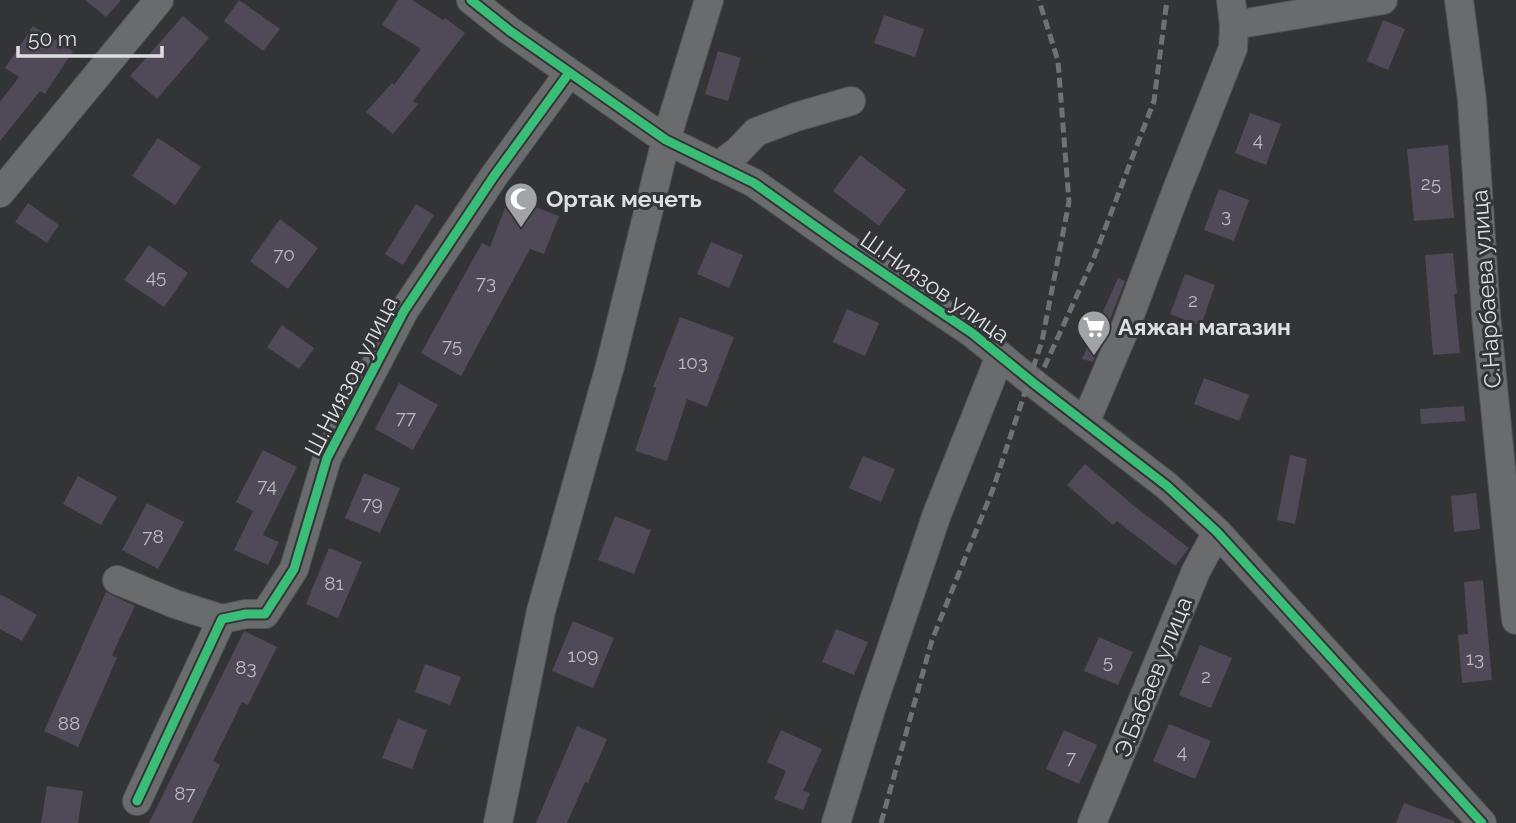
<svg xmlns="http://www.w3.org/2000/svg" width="1516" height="823" viewBox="0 0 1516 823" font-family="Raleway,sans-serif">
<rect width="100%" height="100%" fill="#333436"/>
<!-- building -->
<g fill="#504957">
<path d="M 85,0 L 121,0 L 106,17 Z"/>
<path d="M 239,0 L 280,29 L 263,51 L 224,21 Z"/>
<path d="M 398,0 L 412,0 L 443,20 L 445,18 L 465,33 L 413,101 L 418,104 L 393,134 L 366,112 L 392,83 L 394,85 L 421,49 L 382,25 Z"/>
<path d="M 884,15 L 924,29 L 915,57 L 874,43 Z"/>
<path d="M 183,16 L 209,38 L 157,99 L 130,76 Z"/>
<path d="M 1383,20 L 1405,29 L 1388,70 L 1367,61 Z"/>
<path d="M 33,26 L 73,51 L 45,94 L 40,91 L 0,141 L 0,102 L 19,77 L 5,68 Z"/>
<path d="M 718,51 L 741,58 L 728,101 L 705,94 Z"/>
<path d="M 1250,113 L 1281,124 L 1266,165 L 1235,153 Z"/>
<path d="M 158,138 L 201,167 L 175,205 L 132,176 Z"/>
<path d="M 1448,145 L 1454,218 L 1414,221 L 1407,149 Z"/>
<path d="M 860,155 L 906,190 L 879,226 L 833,191 Z"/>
<path d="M 1219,189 L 1249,200 L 1234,241 L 1204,230 Z"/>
<path d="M 509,197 L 559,216 L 544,254 L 530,249 L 461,376 L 421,353 L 482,243 L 490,247 Z"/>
<path d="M 28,203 L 59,225 L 47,243 L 15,222 Z"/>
<path d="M 416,204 L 434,215 L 403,265 L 385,254 Z"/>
<path d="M 280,219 L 318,248 L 288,289 L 250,261 Z"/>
<path d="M 711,242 L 743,255 L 729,288 L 697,274 Z"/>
<path d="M 149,245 L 188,273 L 164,307 L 124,280 Z"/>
<path d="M 1453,253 L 1457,294 L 1454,294 L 1460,353 L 1433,355 L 1425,255 Z"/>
<path d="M 1185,274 L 1215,285 L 1201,326 L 1170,314 Z"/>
<path d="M 1118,278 L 1125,281 L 1093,362 L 1082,359 Z"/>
<path d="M 847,309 L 879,323 L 865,356 L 833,342 Z"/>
<path d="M 680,317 L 734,337 L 707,407 L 687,399 L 667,461 L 635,451 L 656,388 L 653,387 Z"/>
<path d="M 282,325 L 314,348 L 299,369 L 267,347 Z"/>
<path d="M 1204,378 L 1249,395 L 1239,421 L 1194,404 Z"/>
<path d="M 399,383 L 438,405 L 413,450 L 375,429 Z"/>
<path d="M 1464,406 L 1465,421 L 1421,424 L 1420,409 Z"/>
<path d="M 263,450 L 297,467 L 263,535 L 279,542 L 268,565 L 234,550 L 253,511 L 236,502 Z"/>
<path d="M 1290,455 L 1307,459 L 1295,524 L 1277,520 Z"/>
<path d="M 863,456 L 895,469 L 881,502 L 849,488 Z"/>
<path d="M 1085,464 L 1133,505 L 1189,548 L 1175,566 L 1117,521 L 1113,525 L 1067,485 Z"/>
<path d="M 364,473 L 400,488 L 380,533 L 345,518 Z"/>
<path d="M 78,476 L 117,497 L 101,525 L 63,504 Z"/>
<path d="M 1476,493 L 1480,529 L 1454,532 L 1451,496 Z"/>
<path d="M 147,503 L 184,522 L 158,569 L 122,550 Z"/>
<path d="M 615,516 L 651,530 L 634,574 L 598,560 Z"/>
<path d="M 329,548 L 362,562 L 338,618 L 306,604 Z"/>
<path d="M 1483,580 L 1492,680 L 1462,683 L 1458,635 L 1468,634 L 1464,582 Z"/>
<path d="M 106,592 L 135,606 L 112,655 L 117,658 L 78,747 L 44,731 Z"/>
<path d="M 0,594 L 37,615 L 22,641 L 0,629 Z"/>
<path d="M 573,621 L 614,638 L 593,688 L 552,671 Z"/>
<path d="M 836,629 L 868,642 L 854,675 L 822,662 Z"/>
<path d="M 244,631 L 277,647 L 248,705 L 242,702 L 213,761 L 220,765 L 192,823 L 149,823 Z"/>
<path d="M 1099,637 L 1133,652 L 1118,685 L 1084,671 Z"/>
<path d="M 1200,645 L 1232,658 L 1211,708 L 1179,695 Z"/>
<path d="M 425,664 L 461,677 L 450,705 L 415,692 Z"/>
<path d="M 398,719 L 427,730 L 412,769 L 382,758 Z"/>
<path d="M 1169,724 L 1211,741 L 1195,779 L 1153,761 Z"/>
<path d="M 577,726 L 607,739 L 588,783 L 585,782 L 567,823 L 536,823 Z"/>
<path d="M 781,730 L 822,749 L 803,791 L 810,793 L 803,810 L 774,799 L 786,771 L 767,762 Z"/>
<path d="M 1064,730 L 1097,745 L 1079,784 L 1046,769 Z"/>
<path d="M 47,786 L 83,791 L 78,823 L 41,823 Z"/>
<path d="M 1404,803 L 1454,821 L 1454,823 L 1396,823 Z"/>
</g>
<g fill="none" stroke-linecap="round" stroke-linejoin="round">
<!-- minor casing -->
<g stroke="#525355" stroke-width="30">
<g id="minor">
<path d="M 471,0 L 510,31 L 666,140 L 754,183 L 843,246 L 972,333 L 1036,385 L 1167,486 L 1217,532 L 1482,823"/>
<path d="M 1459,0 L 1472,100 L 1486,315 L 1516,620"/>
<path d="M 1234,25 L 1383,0"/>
<path d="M 718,166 L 738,151 L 756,132 L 796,117 L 851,101"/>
<path d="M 0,193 L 159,0"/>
<path d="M 1085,423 L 1124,331 L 1176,192 L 1233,48 L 1234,25 L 1231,0"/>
<path d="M 117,580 L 175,604 L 222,619"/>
<path d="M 137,801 L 222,619 L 246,614 L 265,614 L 294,569 L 327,458 L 404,311 L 494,176 L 569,73"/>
<path d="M 498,823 L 541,611 L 610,366 L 666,140 L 709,0"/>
<path d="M 836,823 L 871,709 L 937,514 L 1000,356"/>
<path d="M 1092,823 L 1196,571 L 1217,532"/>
</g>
</g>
<!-- minor -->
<use href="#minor" stroke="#6a6b6d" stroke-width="28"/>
<!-- rail -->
<g stroke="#707172" stroke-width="5" stroke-dasharray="10 5" stroke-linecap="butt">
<path d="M 1038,381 L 1093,260 L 1154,101 L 1167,0"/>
<path d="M 881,823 L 932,640 L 993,489 L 1042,341 L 1069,202 L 1058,61 L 1039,0"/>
</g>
<!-- cycleway casing -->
<g stroke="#323437" stroke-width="13">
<g id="cycleway">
<path d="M 471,0 L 510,31 L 666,140 L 754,183 L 843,246 L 972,333 L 1036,385 L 1167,486 L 1217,532 L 1482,823"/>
<path d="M 137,801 L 222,619 L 246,614 L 265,614 L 294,569 L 327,458 L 404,311 L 494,176 L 569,73"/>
</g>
</g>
<!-- cycleway -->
<use href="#cycleway" stroke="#3abd76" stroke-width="9"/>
</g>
<!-- icons -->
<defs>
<g id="mosque-pin" transform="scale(1.75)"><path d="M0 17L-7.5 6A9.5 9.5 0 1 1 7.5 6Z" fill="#a2a3a6" stroke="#323437"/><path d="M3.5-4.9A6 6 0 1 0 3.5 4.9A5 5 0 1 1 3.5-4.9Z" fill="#fff"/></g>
<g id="supermarket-pin" transform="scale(1.75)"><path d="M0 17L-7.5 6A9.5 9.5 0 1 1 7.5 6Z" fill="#a2a3a6" stroke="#323437"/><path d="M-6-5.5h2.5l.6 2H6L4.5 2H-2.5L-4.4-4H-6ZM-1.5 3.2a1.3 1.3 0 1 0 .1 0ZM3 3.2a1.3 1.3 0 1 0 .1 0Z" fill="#fff"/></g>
</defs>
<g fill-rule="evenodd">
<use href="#mosque-pin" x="521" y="199"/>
<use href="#supermarket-pin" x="1094" y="327"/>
</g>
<g text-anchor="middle" stroke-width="6" stroke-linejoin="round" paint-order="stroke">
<!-- number labels -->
<g font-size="19" fill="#bababf">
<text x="1258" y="146">4</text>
<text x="1431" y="190">25</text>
<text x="1226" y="222">3</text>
<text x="284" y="261">70</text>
<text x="156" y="283">45</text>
<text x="486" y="289">73</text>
<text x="1193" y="307">2</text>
<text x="452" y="352">75</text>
<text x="693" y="369">103</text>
<text x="406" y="424">77</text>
<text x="267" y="492">74</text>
<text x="372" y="510">79</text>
<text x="153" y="543">78</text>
<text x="334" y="590">81</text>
<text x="583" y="662">109</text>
<text x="1475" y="665">13</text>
<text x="1108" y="668">5</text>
<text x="246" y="674">83</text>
<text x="1206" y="683">2</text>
<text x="69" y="730">88</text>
<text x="1182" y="758">4</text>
<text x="1071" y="764">7</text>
<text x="185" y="800">87</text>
</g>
<!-- poi labels -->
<g font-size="23" font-weight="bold" fill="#dedfe2" stroke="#323437" text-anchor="start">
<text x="546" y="207">Ортак мечеть</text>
<text x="1118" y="335">Аяжан магазин</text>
</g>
<!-- street labels -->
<g font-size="23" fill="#dedfe2" stroke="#323437">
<text transform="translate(935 287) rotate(35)" y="8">Ш.Ниязов улица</text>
<text transform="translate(1486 289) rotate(-94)" y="8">С.Нарбаева улица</text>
<text transform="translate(351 376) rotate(-63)" y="8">Ш.Ниязов улица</text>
<text transform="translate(1153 677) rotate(-68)" y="8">Э.Бабаев улица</text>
</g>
</g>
<!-- scale -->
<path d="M18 46v10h144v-10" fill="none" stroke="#dedfe2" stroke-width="3.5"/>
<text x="28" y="46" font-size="21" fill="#dedfe2" stroke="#323437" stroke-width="5" paint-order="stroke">50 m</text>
</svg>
